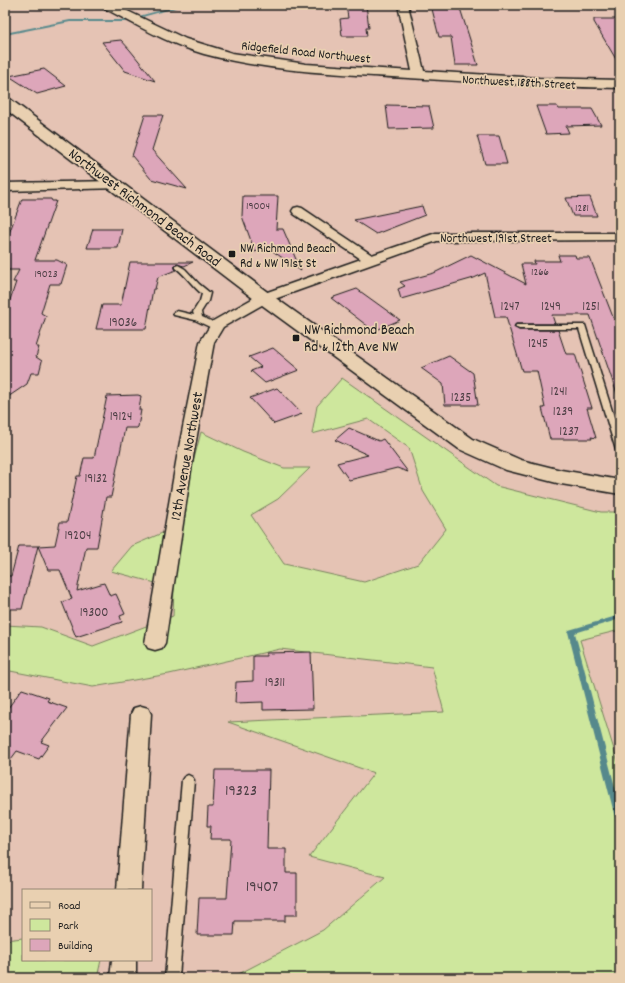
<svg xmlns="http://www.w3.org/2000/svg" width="625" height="983" viewBox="0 0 625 983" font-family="Dekko,sans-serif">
<rect width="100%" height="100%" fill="#e5c3b4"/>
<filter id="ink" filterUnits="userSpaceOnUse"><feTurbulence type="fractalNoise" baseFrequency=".025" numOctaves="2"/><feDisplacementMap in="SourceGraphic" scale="8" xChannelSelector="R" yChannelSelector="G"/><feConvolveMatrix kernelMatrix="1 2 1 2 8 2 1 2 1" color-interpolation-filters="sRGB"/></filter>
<g filter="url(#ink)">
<!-- green -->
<g fill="#cee79d" stroke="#75825c">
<path d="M 342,378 L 496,486 L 601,512 L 620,512 L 620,630 L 580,640 L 620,769 L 620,978 L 231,978 L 323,930 L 385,877 L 309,857 L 374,773 L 228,722 L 444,712 L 432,667 L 280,649 L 169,674 L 93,687 L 5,670 L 5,625 L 41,627 L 93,646 L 173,616 L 174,588 L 111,571 L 132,546 L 183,524 L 187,486 L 201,432 L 243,452 L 284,468 L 310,468 L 278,499 L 251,515 L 284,564 L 364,582 L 418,564 L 446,529 L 423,491 L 409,448 L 368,419 L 312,434 L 317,406 Z"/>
<path d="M 23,938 L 23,960 L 101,960 L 97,978 L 5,978 L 5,940 Z"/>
</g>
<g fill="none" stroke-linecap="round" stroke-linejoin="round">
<!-- stream -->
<g fill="#57898c" fill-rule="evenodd">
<path d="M 180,5 L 186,5 L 124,22 L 70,22 L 5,35 L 5,33 L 70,20 L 124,20 Z"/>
<path d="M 620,615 L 620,619 L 575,633 L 620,806 L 620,824 L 617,823 L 616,821 L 568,632 L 569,630 Z"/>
</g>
</g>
<!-- building -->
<g fill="#dda6ba" stroke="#1c1c1c">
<path d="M 346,5 L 366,5 L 369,28 L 366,28 L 367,36 L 342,36 L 340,19 L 348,18 Z"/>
<path d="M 431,5 L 459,5 L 478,65 L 455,65 L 451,37 L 439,37 Z"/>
<path d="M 594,19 L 620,19 L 620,66 L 594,22 Z"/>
<path d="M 121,40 L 130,50 L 155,81 L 125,71 L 102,42 Z"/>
<path d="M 44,69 L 66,86 L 37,94 L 9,76 Z"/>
<path d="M 386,105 L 429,106 L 434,128 L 389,129 Z"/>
<path d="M 536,106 L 557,106 L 559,109 L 592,109 L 601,125 L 566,126 L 569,133 L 546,134 Z"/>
<path d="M 145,115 L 163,115 L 152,150 L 187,189 L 151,179 L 132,156 Z"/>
<path d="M 477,136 L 499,136 L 507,164 L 485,164 Z"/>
<path d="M 243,196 L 278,196 L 276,229 L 283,229 L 301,271 L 267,247 L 255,252 L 242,216 Z"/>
<path d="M 590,197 L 597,216 L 573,216 L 566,198 Z"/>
<path d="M 22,199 L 51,199 L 52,201 L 56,201 L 35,260 L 57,260 L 67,265 L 61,284 L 50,284 L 41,313 L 46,316 L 36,347 L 39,347 L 36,357 L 42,361 L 39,373 L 31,373 L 27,384 L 5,399 L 5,315 L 16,282 L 13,282 L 19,270 L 5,270 L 5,244 Z"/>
<path d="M 422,206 L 425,215 L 376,234 L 354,220 Z"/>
<path d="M 93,229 L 122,229 L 118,248 L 87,248 Z"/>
<path d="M 471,255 L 526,284 L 521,264 L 535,264 L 534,261 L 560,261 L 558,255 L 575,255 L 576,258 L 590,258 L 620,335 L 620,393 L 617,394 L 590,315 L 552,315 L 555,324 L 516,324 L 514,327 L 519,330 L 558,330 L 566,354 L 575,354 L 592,408 L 587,408 L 596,438 L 591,437 L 592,439 L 550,439 L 542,408 L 545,408 L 537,371 L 522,371 L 506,317 L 495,317 L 485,273 L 474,278 L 401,299 L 398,289 L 405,286 L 400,282 L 434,273 Z"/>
<path d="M 130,262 L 193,262 L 184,266 L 177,264 L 174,266 L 176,270 L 158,277 L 155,289 L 153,289 L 146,329 L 96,329 L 102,305 L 121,305 Z"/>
<path d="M 357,289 L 400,320 L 374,331 L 331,298 Z"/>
<path d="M 273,348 L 299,370 L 265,383 L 251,371 L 261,367 L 249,357 Z"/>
<path d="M 449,356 L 473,373 L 478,405 L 445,405 L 443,384 L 421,368 Z"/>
<path d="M 277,388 L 302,414 L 274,424 L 250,398 Z"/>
<path d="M 138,395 L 141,396 L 139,410 L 141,410 L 138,427 L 137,428 L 125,428 L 111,497 L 106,497 L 97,547 L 86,547 L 77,591 L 104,583 L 110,596 L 116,594 L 125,614 L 120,616 L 122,622 L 76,637 L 62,602 L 72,599 L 60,570 L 48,570 L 38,546 L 55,545 L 60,522 L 67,522 L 77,476 L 80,476 L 84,458 L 94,458 L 107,396 Z"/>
<path d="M 349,428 L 379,441 L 383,439 L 408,472 L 397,468 L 349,480 L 337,463 L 368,455 L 335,440 Z"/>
<path d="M 19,546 L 38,546 L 22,609 L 5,609 L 5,576 L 11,576 Z"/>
<path d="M 311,652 L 313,709 L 263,710 L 263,702 L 235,703 L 236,682 L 253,681 L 253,656 L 266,656 L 266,653 Z"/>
<path d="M 22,689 L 49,698 L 47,701 L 67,708 L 41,742 L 49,745 L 39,759 L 17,751 L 5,767 L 5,712 Z"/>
<path d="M 215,770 L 269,770 L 267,849 L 286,849 L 286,873 L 297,873 L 297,915 L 285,915 L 285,921 L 235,921 L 234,935 L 197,935 L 199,898 L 227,898 L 231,839 L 210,839 L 211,826 L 207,826 L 208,807 L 213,807 Z"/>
</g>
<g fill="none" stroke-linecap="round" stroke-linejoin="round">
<!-- service casing -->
<g stroke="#1c1c1c" stroke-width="3">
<g id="service">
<path d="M 178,265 L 185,269 L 199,284 L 210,293 L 208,301 L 201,312 L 202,317 L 220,325 L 220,329 L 214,329 L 195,320 L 174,315 L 173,313 L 177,311 L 194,315 L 193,312 L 200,301 L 202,294 C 192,286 186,275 176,268 L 176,266 Z"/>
<path d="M 516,325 L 585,325 L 620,436 L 620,453 L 616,450 L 579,329 L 519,329 L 515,327 Z"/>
<path d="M 188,775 L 192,777 L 194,780 L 179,978 L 165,978 L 182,780 L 184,777 Z"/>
</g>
</g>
<!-- minor casing -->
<g stroke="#1c1c1c" stroke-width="3">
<g id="minor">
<path d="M 117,181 L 121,182 L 123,185 L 121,188 L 5,191 L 5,183 Z"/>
<path d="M 298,207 L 302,208 L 372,255 L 436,233 L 617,233 L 620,234 L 620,240 L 437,241 L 269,301 L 223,327 L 214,342 L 193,457 L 165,643 L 162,648 L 155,650 L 148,648 L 145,643 L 177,457 L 200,342 L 213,321 L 259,295 L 361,259 L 294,214 L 292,211 L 294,208 Z"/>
<path d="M 141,706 L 148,708 L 151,714 L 141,890 L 117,890 L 131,714 L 134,708 Z"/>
<path d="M 112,960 L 136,960 L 136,978 L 110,978 Z"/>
</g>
</g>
<!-- tertiary casing -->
<g stroke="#1c1c1c" stroke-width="3">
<path id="tertiary" d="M 101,5 L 115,5 L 186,39 L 232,53 L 306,64 L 412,71 L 398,5 L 408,5 L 424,71 L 539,78 L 620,80 L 620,88 C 549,87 479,82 408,78 C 340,74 271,72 204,54 C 168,44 135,24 102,7 Z"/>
</g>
<!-- secondary casing -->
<g stroke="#1c1c1c" stroke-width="3">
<path id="secondary" d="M 5,98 L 10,99 L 270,294 L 473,439 L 521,460 L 561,470 L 620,480 L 620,494 L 561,484 L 506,470 L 459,449 L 258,302 L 5,109 Z"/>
</g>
<!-- service -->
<use href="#service" fill="#e9d0b1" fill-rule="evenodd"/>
<!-- minor -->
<use href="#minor" fill="#e9d0b1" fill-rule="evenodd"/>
<!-- tertiary -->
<use href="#tertiary" fill="#e9d0b1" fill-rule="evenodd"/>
<!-- secondary -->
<use href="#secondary" fill="#e9d0b1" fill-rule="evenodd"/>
</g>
</g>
<!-- markers -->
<g fill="#1c1c1c" stroke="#e9d0b1" stroke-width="1.5">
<rect x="228" y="250" width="8" height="8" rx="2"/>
<rect x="292" y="334" width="8" height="8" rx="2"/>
</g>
<g text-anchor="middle" stroke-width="3.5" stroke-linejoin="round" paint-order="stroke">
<!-- far-number labels -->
<g font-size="11" fill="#4c3e44">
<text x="258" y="209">19004</text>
<text x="582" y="211">1281</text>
<text x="540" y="275">1266</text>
<text x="46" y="277">19023</text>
</g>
<!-- far-street labels -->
<g font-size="13" fill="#1c1c1c" stroke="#e9d0b1">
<text transform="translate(306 51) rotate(6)" y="5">Ridgefield Road Northwest</text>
<text transform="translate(519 81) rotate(3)" y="5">Northwest 188th Street</text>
<text x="496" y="242">Northwest 191st Street</text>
</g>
<!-- far-poi labels -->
<g font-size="13" fill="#1c1c1c" stroke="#e9d0b1" text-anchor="start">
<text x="240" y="252">NW Richmond Beach<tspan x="240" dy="15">Rd &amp; NW 191st St</tspan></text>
</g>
<!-- number labels -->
<g font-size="13" fill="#4c3e44">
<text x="510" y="310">1247</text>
<text x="551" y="310">1249</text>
<text x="591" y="310">1251</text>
<text x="123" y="326">19036</text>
<text x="538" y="347">1245</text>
<text x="559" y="395">1241</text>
<text x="461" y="401">1235</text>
<text x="563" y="415">1239</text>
<text x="121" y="420">19124</text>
<text x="569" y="435">1237</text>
<text x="96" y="482">19132</text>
<text x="78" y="539">19204</text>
<text x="94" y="616">19300</text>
<text x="275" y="686">19311</text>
</g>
<!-- street labels -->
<g font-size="15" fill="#1c1c1c" stroke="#e9d0b1">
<text transform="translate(145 207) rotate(37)" y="5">Northwest Richmond Beach Road</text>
<text transform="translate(186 456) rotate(-80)" y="5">12th Avenue Northwest</text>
</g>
<!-- poi labels -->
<g font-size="15" fill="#1c1c1c" stroke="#e9d0b1" text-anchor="start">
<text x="304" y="334">NW Richmond Beach<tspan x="304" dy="17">Rd &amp; 12th Ave NW</tspan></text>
</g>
<!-- near-number labels -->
<g font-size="16" fill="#4c3e44">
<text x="241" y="795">19323</text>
<text x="262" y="891">19407</text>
</g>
</g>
<!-- margin -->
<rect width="625" height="983" fill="none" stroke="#e9d0b1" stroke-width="20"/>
<rect x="10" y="10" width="605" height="963" fill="none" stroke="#1c1c1c" stroke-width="1.5" filter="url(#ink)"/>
<!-- legend -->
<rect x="22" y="889" width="130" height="72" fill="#e9d0b1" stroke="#978875"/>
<rect x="30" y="902" width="20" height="6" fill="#e9d0b1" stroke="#978875"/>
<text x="58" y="909" font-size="12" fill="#1c1c1c">Road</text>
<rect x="30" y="919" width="20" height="12" fill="#cee79d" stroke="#978875"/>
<text x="58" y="929" font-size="12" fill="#1c1c1c">Park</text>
<rect x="30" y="939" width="20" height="12" fill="#dda6ba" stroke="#978875"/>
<text x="58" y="949" font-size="12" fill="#1c1c1c">Building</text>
</svg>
